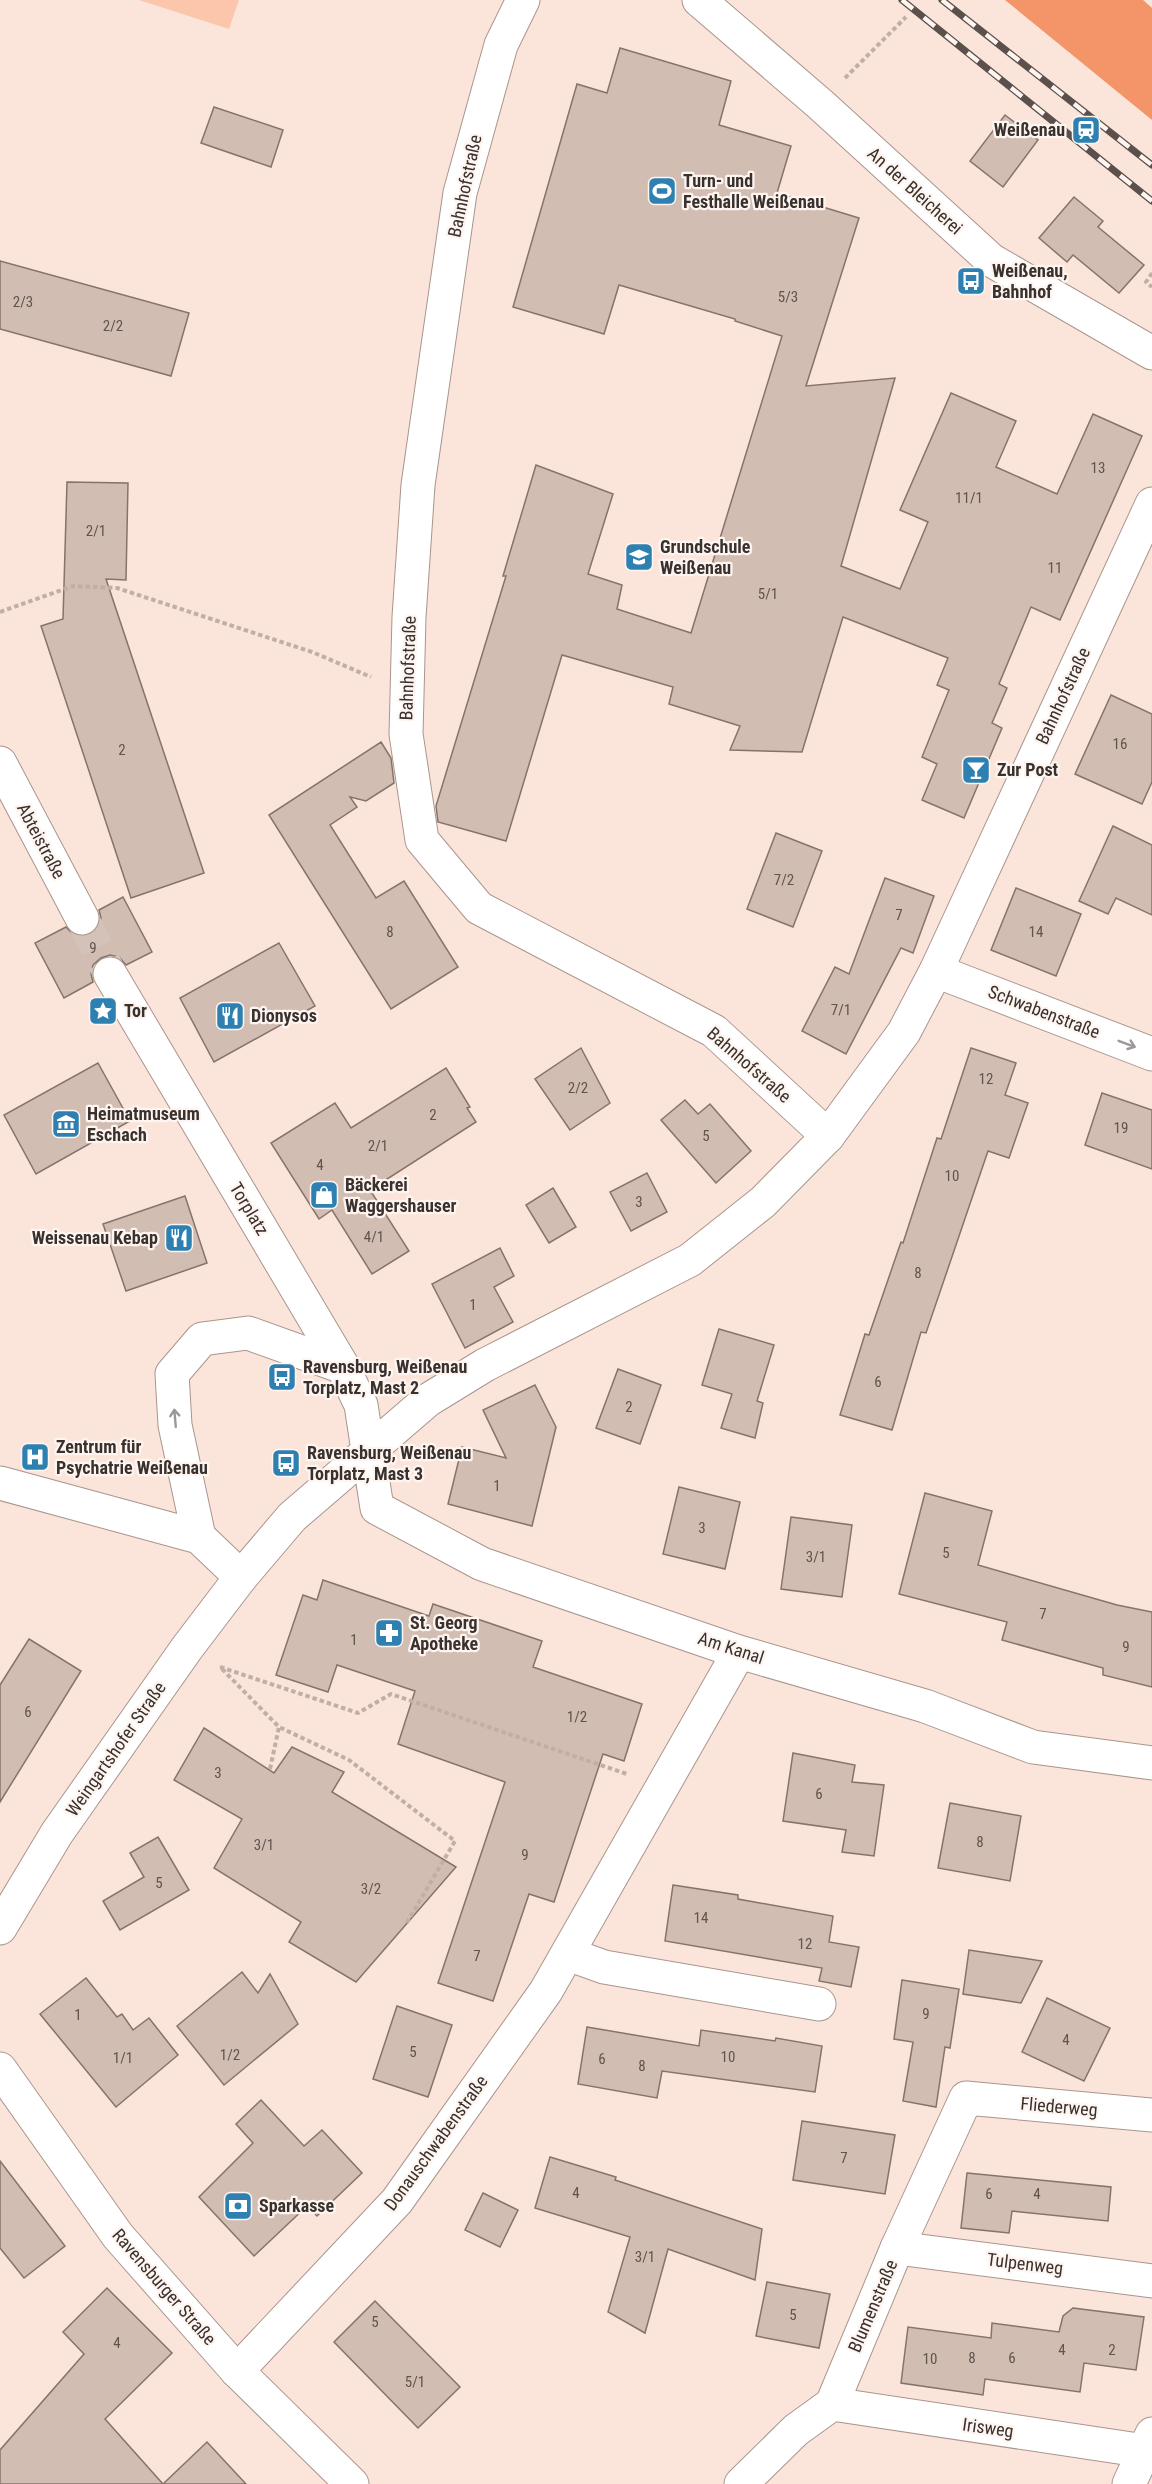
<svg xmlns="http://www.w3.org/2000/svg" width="1152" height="2484" viewBox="0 0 1152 2484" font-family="'Roboto Condensed',sans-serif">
<rect width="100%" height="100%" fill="#fbe5db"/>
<!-- green -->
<path fill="#fcc6ad" d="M 139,0 L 239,0 L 229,29 Z"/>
<!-- forest -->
<path fill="#f39568" d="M 1005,0 L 1143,0 L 1152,8 L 1152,120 Z"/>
<!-- building -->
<g fill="#d2bdb3" stroke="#86736a" stroke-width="1.5">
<path d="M 620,48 L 731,81 L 719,125 L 791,146 L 777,193 L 859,218 L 806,386 L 895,378 L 841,566 L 900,589 L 928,522 L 900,510 L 951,393 L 1016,421 L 996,467 L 1057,494 L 1093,414 L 1142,436 L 1060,620 L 1031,607 L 999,684 L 1007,688 L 992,723 L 1002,728 L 964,818 L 922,800 L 937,764 L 922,757 L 949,690 L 937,685 L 948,658 L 843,617 L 802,752 L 730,750 L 740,726 L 669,704 L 673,687 L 562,655 L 506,841 L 438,822 L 436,806 L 506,576 L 503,576 L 536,465 L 613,494 L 588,574 L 622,585 L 617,609 L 691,633 L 782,336 L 735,321 L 735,319 L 619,285 L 604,334 L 513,307 L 577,84 L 607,93 Z"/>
<path d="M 214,107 L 283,130 L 271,167 L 201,143 Z"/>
<path d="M 1005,115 L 1038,140 L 1003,187 L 970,161 Z"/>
<path d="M 1074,197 L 1103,221 L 1098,227 L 1144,265 L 1119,293 L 1073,255 L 1067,262 L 1039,238 Z"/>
<path d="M 0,261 L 189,313 L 171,376 L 0,329 Z"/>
<path d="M 67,482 L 128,483 L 126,580 L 106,579 L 204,873 L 131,898 L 41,626 L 63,619 Z"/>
<path d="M 1111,695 L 1152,714 L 1152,782 L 1142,804 L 1075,774 Z"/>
<path d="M 381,742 L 391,758 L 394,783 L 366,801 L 350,797 L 357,807 L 330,825 L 376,898 L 404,881 L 458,967 L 391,1009 L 269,815 Z"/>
<path d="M 1113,826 L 1152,845 L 1152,915 L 1116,898 L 1108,914 L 1079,901 Z"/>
<path d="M 776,833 L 822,851 L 793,927 L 747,909 Z"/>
<path d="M 885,878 L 934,896 L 913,953 L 901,948 L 846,1054 L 802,1031 L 835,967 L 849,974 Z"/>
<path d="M 1016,888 L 1081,914 L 1056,976 L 991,950 Z"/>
<path d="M 123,897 L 152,952 L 126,965 L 119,957 L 110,955 L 101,958 L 93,965 L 91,974 L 93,982 L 64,998 L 35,943 L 66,927 L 73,934 L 81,937 L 90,935 L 98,927 L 101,918 L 99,910 Z"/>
<path d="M 279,943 L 315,1006 L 214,1062 L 180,998 Z"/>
<path d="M 581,1048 L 610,1103 L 570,1130 L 535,1079 Z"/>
<path d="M 971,1048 L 1016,1063 L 1005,1095 L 1028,1103 L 1009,1158 L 988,1151 L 926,1333 L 921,1332 L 892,1430 L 840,1415 L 865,1334 L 869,1335 L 901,1242 L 903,1243 L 937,1138 L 941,1139 Z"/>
<path d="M 98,1063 L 130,1121 L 36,1174 L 4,1115 Z"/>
<path d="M 446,1068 L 470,1107 L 467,1108 L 476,1122 L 370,1190 L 409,1251 L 372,1274 L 332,1210 L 319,1219 L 271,1143 L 335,1103 L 351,1128 Z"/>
<path d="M 1102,1093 L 1152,1110 L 1152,1169 L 1085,1145 Z"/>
<path d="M 685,1100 L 698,1114 L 710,1104 L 751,1151 L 716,1183 L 661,1120 Z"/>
<path d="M 647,1173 L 667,1212 L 631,1231 L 610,1192 Z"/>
<path d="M 553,1188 L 576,1227 L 549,1243 L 526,1205 Z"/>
<path d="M 185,1196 L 207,1263 L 126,1291 L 103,1224 Z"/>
<path d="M 500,1248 L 514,1276 L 494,1287 L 513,1322 L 465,1348 L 432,1284 Z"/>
<path d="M 719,1329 L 774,1345 L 757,1401 L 763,1403 L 755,1438 L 721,1428 L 732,1394 L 702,1385 Z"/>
<path d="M 618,1369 L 661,1385 L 640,1444 L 596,1428 Z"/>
<path d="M 535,1385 L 556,1427 L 532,1526 L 448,1504 L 462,1447 L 506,1458 L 483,1410 Z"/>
<path d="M 679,1487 L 740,1502 L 725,1569 L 663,1554 Z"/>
<path d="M 925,1493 L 992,1511 L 978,1565 L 1117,1605 L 1152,1612 L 1152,1687 L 1103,1675 L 1103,1668 L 1002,1640 L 1007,1622 L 899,1594 Z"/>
<path d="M 791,1517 L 852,1525 L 842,1597 L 781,1589 Z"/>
<path d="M 323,1580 L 429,1616 L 433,1604 L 542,1641 L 533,1667 L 642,1704 L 624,1761 L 603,1754 L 554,1902 L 529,1894 L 493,2001 L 438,1983 L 505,1782 L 398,1744 L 415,1691 L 337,1665 L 328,1692 L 276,1675 L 303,1595 L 317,1600 Z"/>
<path d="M 29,1639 L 81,1671 L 0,1802 L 0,1685 Z"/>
<path d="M 204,1728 L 274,1773 L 292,1747 L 344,1772 L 332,1792 L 456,1867 L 356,1982 L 289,1942 L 301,1922 L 214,1868 L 242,1819 L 174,1780 Z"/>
<path d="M 793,1753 L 855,1765 L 852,1782 L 884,1785 L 874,1856 L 842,1852 L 846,1830 L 783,1821 Z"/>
<path d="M 950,1803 L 1021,1816 L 1010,1881 L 938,1868 Z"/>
<path d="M 158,1837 L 189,1890 L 120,1930 L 103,1901 L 144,1877 L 130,1853 Z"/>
<path d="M 673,1885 L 738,1895 L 738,1899 L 833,1916 L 829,1942 L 859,1947 L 851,1987 L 819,1981 L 822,1968 L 665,1941 Z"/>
<path d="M 969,1950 L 1042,1961 L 1021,2003 L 963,1994 Z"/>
<path d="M 242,1972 L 258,1993 L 270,1974 L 298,2024 L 224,2085 L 177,2026 Z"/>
<path d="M 86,1978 L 117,2017 L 122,2014 L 133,2030 L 149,2018 L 178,2055 L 116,2107 L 40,2014 Z"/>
<path d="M 902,1980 L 959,1989 L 950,2048 L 945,2047 L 936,2107 L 903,2101 L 913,2042 L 894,2039 Z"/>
<path d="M 1047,1998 L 1110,2028 L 1084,2081 L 1022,2052 Z"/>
<path d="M 397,2006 L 452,2025 L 428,2097 L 373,2079 Z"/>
<path d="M 587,2027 L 699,2046 L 701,2030 L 775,2041 L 776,2038 L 822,2046 L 815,2092 L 662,2071 L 657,2098 L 578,2084 Z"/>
<path d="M 261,2100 L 304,2146 L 322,2130 L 362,2173 L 317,2216 L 307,2206 L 254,2256 L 199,2197 L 253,2143 L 236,2124 Z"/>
<path d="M 802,2121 L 895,2135 L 885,2194 L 793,2180 Z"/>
<path d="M 550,2157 L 616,2177 L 615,2180 L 762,2229 L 755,2280 L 668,2249 L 645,2333 L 608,2312 L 630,2237 L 535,2208 Z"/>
<path d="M 0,2161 L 65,2246 L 24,2278 L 0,2248 Z"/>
<path d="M 967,2173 L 1111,2187 L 1108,2221 L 1012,2211 L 1009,2233 L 961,2228 Z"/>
<path d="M 483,2193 L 518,2210 L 500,2247 L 465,2230 Z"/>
<path d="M 767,2282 L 830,2294 L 819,2348 L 756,2336 Z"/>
<path d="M 107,2288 L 172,2353 L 105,2419 L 163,2484 L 207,2442 L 246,2484 L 0,2484 L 0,2450 L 84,2354 L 63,2332 Z"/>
<path d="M 375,2301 L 460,2387 L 418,2428 L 334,2342 Z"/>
<path d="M 1073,2308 L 1144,2317 L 1136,2370 L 1084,2363 L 1080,2392 L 985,2379 L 983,2395 L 901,2383 L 908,2327 L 991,2338 L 992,2323 L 1059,2332 L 1063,2316 Z"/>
</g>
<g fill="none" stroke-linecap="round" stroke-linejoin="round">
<!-- minor-tunnel -->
<path stroke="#d4c1b8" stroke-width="33" stroke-dasharray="33 16" stroke-linecap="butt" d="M 82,918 L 110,974"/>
<!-- minor casing -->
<g stroke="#aa958c" stroke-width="35">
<g id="minor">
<path d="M 523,0 L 501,45 L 460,193 L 418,485 L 409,617 L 406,734 L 422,840 L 479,908 L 714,1031 L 828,1136"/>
<path d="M 699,0 L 820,104 L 991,260 L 1152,353"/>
<path d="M 0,763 L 82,918"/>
<path d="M 936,971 L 1152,1054"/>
<path d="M 110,974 L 343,1367 L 361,1405 L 377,1508 L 482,1564 L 739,1652 L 925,1706 L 1033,1747 L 1152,1763"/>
<path d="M 0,1483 L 199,1537 L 241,1577"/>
<path d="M 199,1537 L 175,1425 L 172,1374 L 202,1339 L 248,1333 L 343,1367"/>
<path d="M 0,1928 L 57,1833 L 187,1648 L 241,1577 L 292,1517 L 428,1400 L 485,1365 L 690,1260 L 763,1202 L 828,1136 L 904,1032 L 936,971 L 1152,504"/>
<path d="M 568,1954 L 604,1967 L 819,2004"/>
<path d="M 0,2069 L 118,2236 L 237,2371 L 352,2484"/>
<path d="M 897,2248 L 1152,2281"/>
<path d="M 237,2371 L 397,2201 L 546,1991 L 739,1652"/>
<path d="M 832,2404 L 1145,2451"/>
<path d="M 741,2484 L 796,2430 L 832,2404 L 897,2248 L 966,2098 L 1152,2115"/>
<path d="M 1129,2484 L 1152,2434"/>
</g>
</g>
<!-- path -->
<g stroke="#c1afa7" stroke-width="4" stroke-dasharray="4.5 3" stroke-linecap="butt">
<path d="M 845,78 L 906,17"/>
<path d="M 1152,273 L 1146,282 L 1152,287"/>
<path d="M 0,612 L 73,586 L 117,588 L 312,652 L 371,677"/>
<path d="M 220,1667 L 358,1713 L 391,1694 L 627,1774"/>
<path d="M 222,1669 L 279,1727 L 349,1760 L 455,1841 L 406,1924"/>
<path d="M 270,1769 L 279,1727"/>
</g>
<!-- minor -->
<use href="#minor" stroke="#fff" stroke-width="33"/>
<!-- rail casing -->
<g stroke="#5b504b" stroke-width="7">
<g id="rail">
<path d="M 902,0 L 1152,201"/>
<path d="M 942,0 L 1152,165"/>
</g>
</g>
<!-- rail -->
<use href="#rail" stroke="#fef5f1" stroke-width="4.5" stroke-dasharray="14" stroke-linecap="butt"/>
</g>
<!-- one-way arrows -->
<defs><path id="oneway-shaft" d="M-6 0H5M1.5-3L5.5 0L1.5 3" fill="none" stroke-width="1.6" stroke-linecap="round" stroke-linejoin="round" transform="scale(1.5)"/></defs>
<g stroke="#9c9896">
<use href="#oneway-shaft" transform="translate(1127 1044) rotate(21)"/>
<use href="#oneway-shaft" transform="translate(175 1418) rotate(-95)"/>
</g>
<!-- icons -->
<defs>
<g id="station-square" transform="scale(1.5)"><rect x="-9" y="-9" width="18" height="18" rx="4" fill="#2e80b0" stroke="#fef5f1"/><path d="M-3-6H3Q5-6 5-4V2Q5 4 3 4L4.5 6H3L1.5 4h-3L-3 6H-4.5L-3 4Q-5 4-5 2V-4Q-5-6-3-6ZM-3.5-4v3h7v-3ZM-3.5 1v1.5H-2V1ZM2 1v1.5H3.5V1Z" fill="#fff"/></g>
<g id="stadium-square" transform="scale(1.5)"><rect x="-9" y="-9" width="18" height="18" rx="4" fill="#2e80b0" stroke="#fef5f1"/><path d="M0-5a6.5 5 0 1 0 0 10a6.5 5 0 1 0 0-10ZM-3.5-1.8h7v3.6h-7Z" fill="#fff"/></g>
<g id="bus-square" transform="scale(1.5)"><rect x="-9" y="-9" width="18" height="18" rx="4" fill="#2e80b0" stroke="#fef5f1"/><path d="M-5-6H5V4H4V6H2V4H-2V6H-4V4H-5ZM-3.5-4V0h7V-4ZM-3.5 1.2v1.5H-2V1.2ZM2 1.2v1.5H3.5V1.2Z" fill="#fff"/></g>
<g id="school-square" transform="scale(1.5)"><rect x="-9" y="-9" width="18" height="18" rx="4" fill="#2e80b0" stroke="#fef5f1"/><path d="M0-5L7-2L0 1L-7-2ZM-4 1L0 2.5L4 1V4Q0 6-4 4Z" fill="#fff"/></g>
<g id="bar-square" transform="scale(1.5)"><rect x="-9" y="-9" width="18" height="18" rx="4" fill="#2e80b0" stroke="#fef5f1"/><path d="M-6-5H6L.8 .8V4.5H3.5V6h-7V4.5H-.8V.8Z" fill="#fff"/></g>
<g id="sight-square" transform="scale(1.5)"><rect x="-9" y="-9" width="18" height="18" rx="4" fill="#2e80b0" stroke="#fef5f1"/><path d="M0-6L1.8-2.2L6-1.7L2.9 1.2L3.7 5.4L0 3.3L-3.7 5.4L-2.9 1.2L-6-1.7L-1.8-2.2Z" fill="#fff"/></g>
<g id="restaurant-square" transform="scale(1.5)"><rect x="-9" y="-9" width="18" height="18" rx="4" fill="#2e80b0" stroke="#fef5f1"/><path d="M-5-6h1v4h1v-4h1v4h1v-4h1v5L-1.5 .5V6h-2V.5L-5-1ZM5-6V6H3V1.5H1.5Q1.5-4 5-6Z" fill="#fff"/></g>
<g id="museum-square" transform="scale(1.5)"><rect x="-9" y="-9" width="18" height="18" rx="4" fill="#2e80b0" stroke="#fef5f1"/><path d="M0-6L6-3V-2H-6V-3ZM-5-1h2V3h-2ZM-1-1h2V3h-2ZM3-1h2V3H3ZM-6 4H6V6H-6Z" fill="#fff"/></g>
<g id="shop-square" transform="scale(1.5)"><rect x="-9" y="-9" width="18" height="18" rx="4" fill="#2e80b0" stroke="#fef5f1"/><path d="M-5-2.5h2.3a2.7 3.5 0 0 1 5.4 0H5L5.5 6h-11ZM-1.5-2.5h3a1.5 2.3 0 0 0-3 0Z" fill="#fff"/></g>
<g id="hospital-square" transform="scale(1.5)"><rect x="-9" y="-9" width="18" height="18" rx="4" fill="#2e80b0" stroke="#fef5f1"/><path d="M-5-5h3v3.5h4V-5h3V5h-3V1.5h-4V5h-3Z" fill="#fff"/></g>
<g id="pharmacy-square" transform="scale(1.5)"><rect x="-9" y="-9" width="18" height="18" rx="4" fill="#2e80b0" stroke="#fef5f1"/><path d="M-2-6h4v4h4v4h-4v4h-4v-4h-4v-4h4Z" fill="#fff"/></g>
<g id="bank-square" transform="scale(1.5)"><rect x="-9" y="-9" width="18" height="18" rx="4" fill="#2e80b0" stroke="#fef5f1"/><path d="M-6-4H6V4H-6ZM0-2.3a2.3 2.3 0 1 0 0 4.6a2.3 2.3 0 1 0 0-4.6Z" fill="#fff"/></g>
</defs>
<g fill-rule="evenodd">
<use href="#station-square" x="1086" y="130"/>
<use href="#stadium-square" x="662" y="191"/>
<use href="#bus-square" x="971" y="281"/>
<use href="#school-square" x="639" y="557"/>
<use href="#bar-square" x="976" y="770"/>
<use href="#sight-square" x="103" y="1011"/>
<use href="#restaurant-square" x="230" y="1016"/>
<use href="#museum-square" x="66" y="1124"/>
<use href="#shop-square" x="324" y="1195"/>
<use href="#restaurant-square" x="179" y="1238"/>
<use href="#bus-square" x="282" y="1377"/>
<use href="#hospital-square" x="35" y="1457"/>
<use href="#bus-square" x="286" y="1463"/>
<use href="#pharmacy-square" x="389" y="1633"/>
<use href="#bank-square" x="238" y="2206"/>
</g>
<g text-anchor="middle" stroke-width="4.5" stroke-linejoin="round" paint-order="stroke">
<!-- number labels -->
<g font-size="15" fill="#5f544e">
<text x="788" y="302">5/3</text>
<text x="23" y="307">2/3</text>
<text x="113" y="331">2/2</text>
<text x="1098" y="473">13</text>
<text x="969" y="503">11/1</text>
<text x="96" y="536">2/1</text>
<text x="1055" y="573">11</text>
<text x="768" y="599">5/1</text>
<text x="1120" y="749">16</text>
<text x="122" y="755">2</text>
<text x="784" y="885">7/2</text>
<text x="899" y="920">7</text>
<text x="390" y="937">8</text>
<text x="1036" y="937">14</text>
<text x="93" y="953">9</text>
<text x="841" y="1015">7/1</text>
<text x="986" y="1084">12</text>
<text x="578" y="1093">2/2</text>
<text x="433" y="1120">2</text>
<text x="1121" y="1133">19</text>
<text x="706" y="1141">5</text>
<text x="378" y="1151">2/1</text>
<text x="320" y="1170">4</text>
<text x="952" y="1181">10</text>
<text x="639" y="1207">3</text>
<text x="374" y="1242">4/1</text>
<text x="918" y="1278">8</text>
<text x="473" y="1310">1</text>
<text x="878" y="1387">6</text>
<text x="629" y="1412">2</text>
<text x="497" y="1491">1</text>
<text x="702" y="1533">3</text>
<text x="946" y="1558">5</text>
<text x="816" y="1562">3/1</text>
<text x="1043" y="1619">7</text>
<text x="354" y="1645">1</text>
<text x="1126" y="1652">9</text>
<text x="28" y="1717">6</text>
<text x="577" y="1722">1/2</text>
<text x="218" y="1778">3</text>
<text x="819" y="1799">6</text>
<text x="980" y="1847">8</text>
<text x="264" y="1850">3/1</text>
<text x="525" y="1860">9</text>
<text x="159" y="1888">5</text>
<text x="371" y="1894">3/2</text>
<text x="701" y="1923">14</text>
<text x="805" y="1949">12</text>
<text x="477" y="1961">7</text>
<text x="926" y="2019">9</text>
<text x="78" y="2020">1</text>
<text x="1066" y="2045">4</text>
<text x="413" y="2057">5</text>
<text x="230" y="2060">1/2</text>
<text x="728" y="2062">10</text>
<text x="123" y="2063">1/1</text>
<text x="602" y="2064">6</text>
<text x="642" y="2071">8</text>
<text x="844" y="2163">7</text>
<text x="576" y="2198">4</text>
<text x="989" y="2199">6</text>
<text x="1037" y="2199">4</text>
<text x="645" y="2262">3/1</text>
<text x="793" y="2320">5</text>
<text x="375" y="2327">5</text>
<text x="117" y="2348">4</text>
<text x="1062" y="2355">4</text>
<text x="1112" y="2355">2</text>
<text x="972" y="2363">8</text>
<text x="1012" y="2363">6</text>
<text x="930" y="2364">10</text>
<text x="415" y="2387">5/1</text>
</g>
<!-- poi labels -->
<g font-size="18" font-weight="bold" fill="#39312d" stroke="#fef5f1" text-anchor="start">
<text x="1065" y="136" text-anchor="end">Weißenau</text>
<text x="683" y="187">Turn- und<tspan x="683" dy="21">Festhalle Weißenau</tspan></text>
<text x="992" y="277">Weißenau,<tspan x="992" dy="21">Bahnhof</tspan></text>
<text x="660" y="553">Grundschule<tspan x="660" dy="21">Weißenau</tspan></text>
<text x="997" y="776">Zur Post</text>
<text x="124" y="1017">Tor</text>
<text x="251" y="1022">Dionysos</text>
<text x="87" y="1120">Heimatmuseum<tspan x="87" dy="21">Eschach</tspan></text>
<text x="345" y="1191">Bäckerei<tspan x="345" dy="21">Waggershauser</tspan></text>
<text x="158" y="1244" text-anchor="end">Weissenau Kebap</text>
<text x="303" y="1373">Ravensburg, Weißenau<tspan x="303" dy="21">Torplatz, Mast 2</tspan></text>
<text x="56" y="1453">Zentrum für<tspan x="56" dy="21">Psychatrie Weißenau</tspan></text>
<text x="307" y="1459">Ravensburg, Weißenau<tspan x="307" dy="21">Torplatz, Mast 3</tspan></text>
<text x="410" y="1629">St. Georg<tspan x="410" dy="21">Apotheke</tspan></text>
<text x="259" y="2212">Sparkasse</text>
</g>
<!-- street labels -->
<g font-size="18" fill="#39312d" stroke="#fef5f1">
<text transform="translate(465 186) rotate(-78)" y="6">Bahnhofstraße</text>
<text transform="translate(915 191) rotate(42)" y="6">An der Bleicherei</text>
<text transform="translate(408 668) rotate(-88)" y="6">Bahnhofstraße</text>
<text transform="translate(1063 696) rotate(-65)" y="6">Bahnhofstraße</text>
<text transform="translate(41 841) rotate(62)" y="6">Abteistraße</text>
<text transform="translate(1044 1012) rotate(21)" y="6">Schwabenstraße</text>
<text transform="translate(749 1065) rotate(41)" y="6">Bahnhofstraße</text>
<text transform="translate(249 1209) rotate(59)" y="6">Torplatz</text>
<text transform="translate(731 1648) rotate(18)" y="6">Am Kanal</text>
<text transform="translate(116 1749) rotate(-55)" y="6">Weingartshofer Straße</text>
<text transform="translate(1059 2107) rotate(5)" y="6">Fliederweg</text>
<text transform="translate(436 2143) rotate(-54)" y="6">Donauschwabenstraße</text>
<text transform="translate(1025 2264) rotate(7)" y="6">Tulpenweg</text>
<text transform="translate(164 2287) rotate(49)" y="6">Ravensburger Straße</text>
<text transform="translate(873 2306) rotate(-67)" y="6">Blumenstraße</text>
<text transform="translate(988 2428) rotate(8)" y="6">Irisweg</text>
</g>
</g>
</svg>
